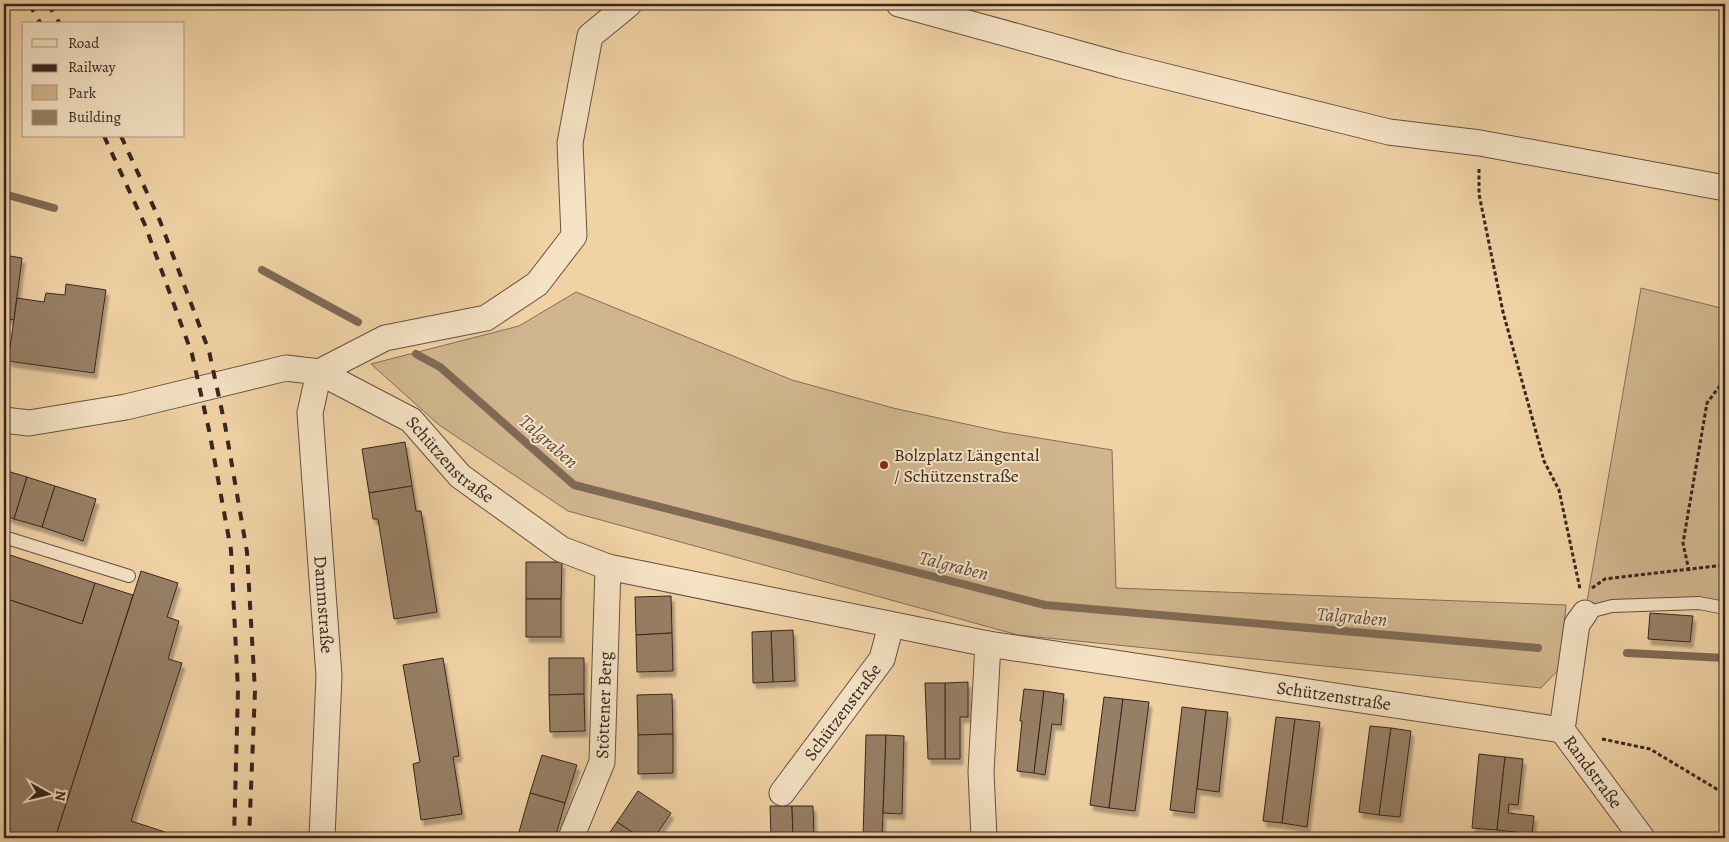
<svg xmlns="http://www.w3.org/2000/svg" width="1729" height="842" viewBox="0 0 1729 842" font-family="Alegreya,serif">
<defs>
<filter id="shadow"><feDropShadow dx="3" dy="5.5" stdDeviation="1" flood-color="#0004"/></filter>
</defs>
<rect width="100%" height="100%" fill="#f0d2a5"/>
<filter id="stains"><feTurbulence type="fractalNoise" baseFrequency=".004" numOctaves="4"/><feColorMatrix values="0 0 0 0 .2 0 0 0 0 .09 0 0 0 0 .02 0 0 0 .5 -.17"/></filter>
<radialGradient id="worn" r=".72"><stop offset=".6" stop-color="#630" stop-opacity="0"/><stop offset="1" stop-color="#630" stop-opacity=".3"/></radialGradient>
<!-- green -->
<g fill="#d0b58e" stroke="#836e57">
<path d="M 1641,288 L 1725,309 L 1725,608 L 1585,613 Z"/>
<path d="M 576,292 L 792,380 L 893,408 L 1002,432 L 1112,450 L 1116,588 L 1566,605 L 1560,668 L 1541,688 L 1018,635 L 568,511 L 439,425 L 371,364 L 519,326 Z"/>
</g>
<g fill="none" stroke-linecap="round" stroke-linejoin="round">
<!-- stream -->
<g stroke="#806a55" stroke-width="8">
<path d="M 4,194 L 54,208"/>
<path d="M 262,270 L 358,322"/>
<path d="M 416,354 L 440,367 L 574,485 L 1045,605 L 1538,648"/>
<path d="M 1627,653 L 1725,658"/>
</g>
</g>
<!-- building -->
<g fill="#977f65" stroke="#362620" filter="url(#shadow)">
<path d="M 4,255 L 22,258 L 14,320 L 4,318 Z"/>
<path d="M 66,284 L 106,290 L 94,373 L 8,361 L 17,298 L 44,302 L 46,293 L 65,295 Z"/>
<path d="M 405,442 L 412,486 L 369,493 L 362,449 Z"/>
<path d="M 4,470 L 27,477 L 14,519 L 4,515 Z"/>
<path d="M 27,477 L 55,486 L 42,527 L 14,519 Z"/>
<path d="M 55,486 L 96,499 L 83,541 L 42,527 Z"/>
<path d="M 412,486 L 416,511 L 421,511 L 437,612 L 394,619 L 378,519 L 373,519 L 369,493 Z"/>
<path d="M 4,553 L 95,583 L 82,624 L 4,598 Z"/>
<path d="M 526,562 L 562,562 L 561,599 L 526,599 Z"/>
<path d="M 141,571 L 178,583 L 167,617 L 179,621 L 168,659 L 182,663 L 131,821 L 165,832 L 163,838 L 55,838 Z"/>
<path d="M 95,583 L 133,595 L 55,838 L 4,838 L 4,598 L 82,624 Z"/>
<path d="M 671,596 L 672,633 L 636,635 L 635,597 Z"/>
<rect x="526" y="599" width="35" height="38"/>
<path d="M 1650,613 L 1693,616 L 1690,642 L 1648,639 Z"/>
<path d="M 793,630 L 795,681 L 773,682 L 771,631 Z"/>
<path d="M 771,631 L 773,682 L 753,683 L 752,632 Z"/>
<path d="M 672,633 L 673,671 L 637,672 L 636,635 Z"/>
<path d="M 443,658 L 459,756 L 453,757 L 462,814 L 421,820 L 413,764 L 420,762 L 403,665 Z"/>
<path d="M 549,658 L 584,658 L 584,694 L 549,695 Z"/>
<path d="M 968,682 L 968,717 L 960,717 L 960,759 L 945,759 L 945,683 Z"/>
<path d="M 925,683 L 945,683 L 945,759 L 928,759 Z"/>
<path d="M 1024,689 L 1044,691 L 1034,773 L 1017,771 L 1022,721 L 1020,721 Z"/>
<path d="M 1044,691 L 1064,694 L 1061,725 L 1052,724 L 1045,775 L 1034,773 Z"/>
<path d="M 584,694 L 585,731 L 550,732 L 549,695 Z"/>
<path d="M 672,694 L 673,734 L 638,735 L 637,695 Z"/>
<path d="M 1104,697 L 1123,699 L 1109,808 L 1090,805 Z"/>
<path d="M 1123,699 L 1149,702 L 1135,811 L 1109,808 Z"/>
<path d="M 1182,707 L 1206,710 L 1194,813 L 1170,810 Z"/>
<path d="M 1206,710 L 1228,712 L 1219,792 L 1197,789 Z"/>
<path d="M 1276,717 L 1295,719 L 1282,823 L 1263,821 Z"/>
<path d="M 1295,719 L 1320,722 L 1307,827 L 1282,823 Z"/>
<path d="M 1370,726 L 1391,728 L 1379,815 L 1359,812 Z"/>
<path d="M 1391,728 L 1411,731 L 1400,817 L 1379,815 Z"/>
<path d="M 673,734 L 673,773 L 638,774 L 638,735 Z"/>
<path d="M 866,735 L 886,735 L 882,838 L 863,838 Z"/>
<path d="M 886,735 L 904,736 L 902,814 L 883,813 Z"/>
<path d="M 1479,754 L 1505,757 L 1497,830 L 1472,828 Z"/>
<path d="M 542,755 L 577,765 L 565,803 L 530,793 Z"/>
<path d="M 1505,757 L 1523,759 L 1518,805 L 1509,804 L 1508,813 L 1534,816 L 1532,834 L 1497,830 Z"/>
<path d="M 638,791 L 671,813 L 654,838 L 641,838 L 617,822 Z"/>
<path d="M 530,793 L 565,803 L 555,838 L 542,838 L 519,832 Z"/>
<path d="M 770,806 L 792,806 L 793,838 L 771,838 Z"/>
<path d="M 792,806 L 813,806 L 814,838 L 793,838 Z"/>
<path d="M 617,822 L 641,838 L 606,838 Z"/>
</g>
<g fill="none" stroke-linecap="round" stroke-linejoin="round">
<!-- lane casing -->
<g stroke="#645141" stroke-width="14">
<g id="lane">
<path d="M 4,537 L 129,576"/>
<path d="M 1585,613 L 1612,606 L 1699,603 L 1725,608"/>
</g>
</g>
<!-- street casing -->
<g stroke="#645141" stroke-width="27">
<g id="street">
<path d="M 899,4 L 1120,65 L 1389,132 L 1480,143 L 1725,188"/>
<path d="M 319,372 L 385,338 L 486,318 L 537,284 L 574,236 L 570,143 L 590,36 L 629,4"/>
<path id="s1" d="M 319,372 L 310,413 L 329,676 L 322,838"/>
<path id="s2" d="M 4,420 L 29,423 L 126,407 L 286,368 L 319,372 L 411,420 L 460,476 L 561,549 L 608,567 L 988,644 L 1562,730 L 1577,624 L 1585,613"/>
<path id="s3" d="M 1562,730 L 1642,838"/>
<path id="s4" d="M 782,793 L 882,659 L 891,625"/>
<path id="s5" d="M 571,838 L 602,762 L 608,567"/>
<path d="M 984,838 L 981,772 L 988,644"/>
</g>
</g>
<!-- path -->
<g stroke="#362620" stroke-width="3" stroke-dasharray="4 2.5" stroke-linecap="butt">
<path d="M 1479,169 L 1479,194 L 1503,312 L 1544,461 L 1559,490 L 1580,589"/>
<path d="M 1689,571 L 1683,543 L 1707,403 L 1725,379"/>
<path d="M 1592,588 L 1605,579 L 1725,565"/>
<path d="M 1602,739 L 1650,749 L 1725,794"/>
</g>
<!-- lane -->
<use href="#lane" stroke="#f5e2c4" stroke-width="12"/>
<!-- street -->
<use href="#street" stroke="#f5e2c4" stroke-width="25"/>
<!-- rail -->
<g stroke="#362620" stroke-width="4" stroke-dasharray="9 9" stroke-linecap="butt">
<path d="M 29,4 L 41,24"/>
<path d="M 48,4 L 60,24"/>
<path d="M 104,136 L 145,225 L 192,354 L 209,430 L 231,550 L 238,690 L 234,838"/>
<path d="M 121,136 L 160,221 L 209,351 L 225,425 L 247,552 L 255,691 L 249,838"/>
</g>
</g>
<!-- markers -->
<circle fill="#8f2418" stroke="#f5e2c4" stroke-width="2" cx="884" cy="465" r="5"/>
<g text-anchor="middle" stroke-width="4" stroke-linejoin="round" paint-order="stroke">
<!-- poi labels -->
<g font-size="18" fill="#362620" stroke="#f5e2c4" text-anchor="start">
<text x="894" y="461">Bolzplatz Längental<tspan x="894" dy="21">/ Schützenstraße</tspan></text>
</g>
<!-- street labels -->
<g font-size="18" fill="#362620" stroke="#f5e2c4">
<text dy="6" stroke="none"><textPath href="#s2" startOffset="481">Schützenstraße</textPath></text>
<text dy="6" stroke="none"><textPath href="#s1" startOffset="234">Dammstraße</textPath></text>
<text dy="6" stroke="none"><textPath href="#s2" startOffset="1412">Schützenstraße</textPath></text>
<text dy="6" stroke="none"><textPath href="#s5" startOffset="139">Stöttener Berg</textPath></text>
<text dy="6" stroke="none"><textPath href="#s4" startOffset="101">Schützenstraße</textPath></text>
<text dy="6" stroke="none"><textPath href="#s3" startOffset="52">Randstraße</textPath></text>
</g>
<!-- water labels -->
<g font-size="19" font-style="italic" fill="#5b483a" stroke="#f5e2c4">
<text transform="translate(549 441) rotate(41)" y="7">Talgraben</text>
<text transform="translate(954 565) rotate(14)" y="7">Talgraben</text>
<text transform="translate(1352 616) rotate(5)" y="7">Talgraben</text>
</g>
</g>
<!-- margin -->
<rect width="1729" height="842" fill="none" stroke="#f0d2a5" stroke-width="20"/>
<rect x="5" y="5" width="1719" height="832" fill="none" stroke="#362620" stroke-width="2.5"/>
<rect x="10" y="10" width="1709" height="822" fill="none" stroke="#362620"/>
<!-- legend -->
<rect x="22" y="22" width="162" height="115" fill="#f5e2c4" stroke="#a99782"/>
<rect x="32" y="39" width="25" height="8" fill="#f5e2c4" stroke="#a99782"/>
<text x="68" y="48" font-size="15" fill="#362620">Road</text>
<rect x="32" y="64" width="25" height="8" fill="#362620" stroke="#a99782"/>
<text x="68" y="72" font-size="15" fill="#362620">Railway</text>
<rect x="32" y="85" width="25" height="15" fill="#d0b58e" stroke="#a99782"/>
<text x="68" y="98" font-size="15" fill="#362620">Park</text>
<rect x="32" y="110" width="25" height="15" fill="#977f65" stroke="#a99782"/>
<text x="68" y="122" font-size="15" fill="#362620">Building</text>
<!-- north arrow -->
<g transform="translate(48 794) rotate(98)" stroke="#f5e2c4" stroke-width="4" paint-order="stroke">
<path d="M0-4L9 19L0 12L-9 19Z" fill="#362620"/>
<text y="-8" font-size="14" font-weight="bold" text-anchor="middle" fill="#362620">N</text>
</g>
<rect width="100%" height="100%" filter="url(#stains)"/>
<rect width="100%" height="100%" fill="url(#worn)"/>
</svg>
